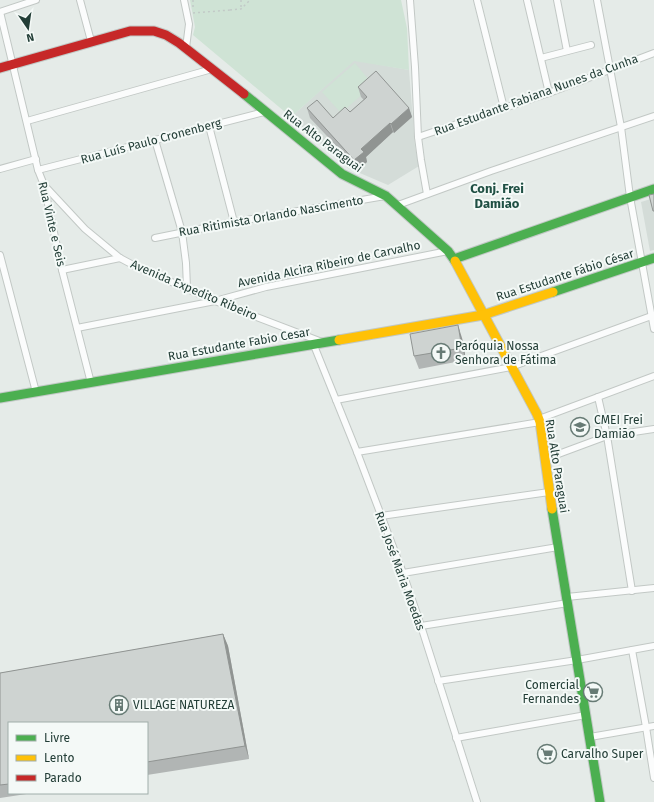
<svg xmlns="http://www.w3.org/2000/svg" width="654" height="802" font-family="'Fira Sans',sans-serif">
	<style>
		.built { fill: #d4dcd8 }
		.green { fill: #cfe3d5 }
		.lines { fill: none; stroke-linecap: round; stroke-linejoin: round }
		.street-casing { stroke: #c2c8c5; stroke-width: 8 }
		.fast-casing { stroke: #c1c8c5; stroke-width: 11 }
		.slow-casing { stroke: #c1c8c5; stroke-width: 11 }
		.jam-casing { stroke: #c1c8c5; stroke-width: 11 }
		.path { stroke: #c2cac7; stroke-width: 1.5; stroke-dasharray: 2 3; stroke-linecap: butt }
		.street { stroke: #fbfcfc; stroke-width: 6 }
		.fast { stroke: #4caf50; stroke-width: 9 }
		.slow { stroke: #ffc107; stroke-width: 9 }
		.jam { stroke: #c62828; stroke-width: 9 }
		.wall { fill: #b1b5b4 }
		.shaded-wall { fill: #909492 }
		.building { fill: #ced3d1; stroke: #909492 }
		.labels { text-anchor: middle; stroke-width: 4; stroke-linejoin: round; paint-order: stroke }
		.street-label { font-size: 12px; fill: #233e37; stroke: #f4f9f7 }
		.poi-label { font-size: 12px; fill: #233e37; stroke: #f4f9f7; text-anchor: start }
		.neighbourhood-label { font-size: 13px; font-weight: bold; fill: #205044; stroke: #f4f9f7 }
	</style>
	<rect width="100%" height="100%" fill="#e5ebe8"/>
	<g class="built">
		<polygon points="354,60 409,70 415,146 419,166 388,185 348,168 291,117"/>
		<polygon points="654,198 654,250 650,251 641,202"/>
	</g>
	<g class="green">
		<polygon points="190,0 401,0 407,28 409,70 354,61 291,117 193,35 195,27"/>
		<polygon points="355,63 373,85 341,113 322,92"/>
	</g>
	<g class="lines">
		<g class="street-casing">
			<g id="street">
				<polyline points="80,0 91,41"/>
				<polyline points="184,0 189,24 186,48"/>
				<polyline points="410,0 415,67 418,137 421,160 427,194"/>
				<polyline points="477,0 504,108"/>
				<polyline points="527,0 549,93"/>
				<polyline points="557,0 567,51"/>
				<polyline points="597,0 621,127 630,197 654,329"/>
				<polyline points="0,12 38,170 44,185 62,270 91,383"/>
				<polyline points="0,12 36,0"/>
				<polyline points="541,58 591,45"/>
				<polyline points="27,121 212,69"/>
				<polyline points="209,126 234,222"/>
				<polyline points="418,137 549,93 654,53"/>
				<polyline points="155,140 182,232 186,263 187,288"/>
				<polyline points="0,169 36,159"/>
				<polyline points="38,170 264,112"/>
				<polyline points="44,185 85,229 120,258 135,266 215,301 322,342"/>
				<polyline points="398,205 491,171 654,116"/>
				<polyline points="155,238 234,222 385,196"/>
				<polyline points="0,255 36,392"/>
				<polyline points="62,270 120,258"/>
				<polyline points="77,328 215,301 266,287 448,251"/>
				<polyline points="313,343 357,452 403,573 421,626 477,802"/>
				<polyline points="598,397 607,436 632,591"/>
				<polyline points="336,400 511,367 654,315"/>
				<polyline points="539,419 654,376"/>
				<polyline points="357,452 540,422"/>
				<polyline points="545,459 607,436 654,429"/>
				<polyline points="381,516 549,492"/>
				<polyline points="403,573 558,547"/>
				<polyline points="567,597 654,588"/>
				<polyline points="421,626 568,603"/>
				<polyline points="632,650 646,727 654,778"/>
				<polyline points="438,681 577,660 654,646"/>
				<polyline points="590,737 654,726"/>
				<polyline points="456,738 586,715"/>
			</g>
		</g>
		<g class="fast-casing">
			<g id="fast">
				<polyline points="244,94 342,174 386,196 448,251 455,261"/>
				<polyline points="454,259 654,189"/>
				<polyline points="553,292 654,258"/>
				<polyline points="0,398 339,340"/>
				<polyline points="552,509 600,802"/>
			</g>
		</g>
		<g class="slow-casing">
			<g id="slow">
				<polyline points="455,261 537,414 540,422 552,509"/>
				<polyline points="339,340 483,315 553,292"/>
			</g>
		</g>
		<g class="jam-casing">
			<polyline id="jam" points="0,68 130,31 154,31 166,35 179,43 244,94"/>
		</g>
		<g class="path">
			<polyline points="193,0 193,8"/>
			<polyline points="241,0 241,9"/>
			<polyline points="230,10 241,9 250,0"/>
			<polyline points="193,13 230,10 230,13"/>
		</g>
		<use href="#street" class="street"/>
		<use href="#fast" class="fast"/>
		<use href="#slow" class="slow"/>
		<use href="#jam" class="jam"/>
	</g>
	<g class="wall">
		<polygon points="358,87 409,108 412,117 394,133 393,132 366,157 367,162 358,169 310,118 307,108 333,118 350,112 364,100 361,97"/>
		<polygon points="462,338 466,360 419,369 414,356"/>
		<polygon points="223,634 228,646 249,759 147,775 147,723 9,723 9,793 33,793 0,798 0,673"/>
	</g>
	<g class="shaded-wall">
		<polygon points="409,108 412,117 394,133 391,124"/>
		<polygon points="390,123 393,132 366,157 367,162 358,169 354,160 361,149"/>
		<polygon points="458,325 462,338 466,360 462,348"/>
		<polygon points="223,634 228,646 249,759 245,746"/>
	</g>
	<g class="building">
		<polygon points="376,71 409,108 391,124 390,123 361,149 364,152 354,160 307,108 317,100 333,118 345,107 350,112 367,97 358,87"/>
		<polygon points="654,194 654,211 653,211 649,195"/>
		<polygon points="458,325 462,348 414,356 410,334"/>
		<polygon points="223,634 245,746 147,762 147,723 9,723 9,784 0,785 0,673"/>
	</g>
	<defs>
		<g id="church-ring" transform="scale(1)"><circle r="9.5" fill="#f4f9f7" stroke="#677b75" stroke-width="1.5"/><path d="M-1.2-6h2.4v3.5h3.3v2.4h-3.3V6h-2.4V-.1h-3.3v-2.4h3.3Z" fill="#677b75"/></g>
		<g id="school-ring" transform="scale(1)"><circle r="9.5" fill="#f4f9f7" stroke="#677b75" stroke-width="1.5"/><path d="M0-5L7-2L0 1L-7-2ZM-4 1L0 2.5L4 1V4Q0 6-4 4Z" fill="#677b75"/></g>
		<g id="supermarket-ring" transform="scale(1)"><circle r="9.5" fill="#f4f9f7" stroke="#677b75" stroke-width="1.5"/><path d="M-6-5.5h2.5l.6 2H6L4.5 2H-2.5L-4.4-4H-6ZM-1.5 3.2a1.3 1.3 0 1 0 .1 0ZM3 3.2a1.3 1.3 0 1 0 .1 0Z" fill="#677b75"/></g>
		<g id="building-ring" transform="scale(1)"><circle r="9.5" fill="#f4f9f7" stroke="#677b75" stroke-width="1.5"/><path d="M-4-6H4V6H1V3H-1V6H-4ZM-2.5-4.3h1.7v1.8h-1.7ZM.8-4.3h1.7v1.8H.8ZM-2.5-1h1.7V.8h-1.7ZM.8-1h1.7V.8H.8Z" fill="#677b75"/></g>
	</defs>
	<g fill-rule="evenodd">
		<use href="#church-ring" x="441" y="353"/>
		<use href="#school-ring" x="580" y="427"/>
		<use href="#supermarket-ring" x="593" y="692"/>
		<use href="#building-ring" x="119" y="705"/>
		<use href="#supermarket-ring" x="547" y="754"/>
	</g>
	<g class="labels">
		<g class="street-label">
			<text transform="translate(536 95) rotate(-20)" y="4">Rua Estudante Fabiana Nunes da Cunha</text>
			<text transform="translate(151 141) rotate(-15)" y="4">Rua Luís Paulo Cronenberg</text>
			<text transform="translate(323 141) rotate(37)" y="4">Rua Alto Paraguai</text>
			<text transform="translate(271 216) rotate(-10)" y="4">Rua Ritimista Orlando Nascimento</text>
			<text transform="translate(52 224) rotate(77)" y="4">Rua Vinte e Seis</text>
			<text transform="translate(329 264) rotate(-12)" y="4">Avenida Alcira Ribeiro de Carvalho</text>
			<text transform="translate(565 275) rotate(-18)" y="4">Rua Estudante Fábio César</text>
			<text transform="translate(194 290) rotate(23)" y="4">Avenida Expedito Ribeiro</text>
			<text transform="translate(239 344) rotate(-10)" y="4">Rua Estudante Fabio Cesar</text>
			<text transform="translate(557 466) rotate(81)" y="4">Rua Alto Paraguai</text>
			<text transform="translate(400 571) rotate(70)" y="4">Rua José Maria Moedas</text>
		</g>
		<g class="poi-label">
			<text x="455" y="350">Paróquia Nossa<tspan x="455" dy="14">Senhora de Fátima</tspan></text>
			<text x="594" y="424">CMEI Frei<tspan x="594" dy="14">Damião</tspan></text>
			<text x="579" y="689" text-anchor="end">Comercial<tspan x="579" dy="14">Fernandes</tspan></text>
			<text x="133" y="709">VILLAGE NATUREZA</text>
			<text x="561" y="758">Carvalho Super</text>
		</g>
		<g class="neighbourhood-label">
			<text x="497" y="193">Conj. Frei<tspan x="497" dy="15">Damião</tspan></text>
		</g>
	</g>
	<rect x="8" y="722" width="140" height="72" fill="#f4f9f7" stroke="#a0aeaa"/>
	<rect x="16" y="735" width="20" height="6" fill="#4caf50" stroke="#a0aeaa"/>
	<text x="44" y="742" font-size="12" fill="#233e37">Livre</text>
	<rect x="16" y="755" width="20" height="6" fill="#ffc107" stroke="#a0aeaa"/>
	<text x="44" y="762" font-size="12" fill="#233e37">Lento</text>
	<rect x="16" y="775" width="20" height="6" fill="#c62828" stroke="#a0aeaa"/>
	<text x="44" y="782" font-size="12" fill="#233e37">Parado</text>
	<g transform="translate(28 28) rotate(167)" stroke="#f4f9f7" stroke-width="3" paint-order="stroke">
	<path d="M0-3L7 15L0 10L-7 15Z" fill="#233e37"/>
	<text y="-6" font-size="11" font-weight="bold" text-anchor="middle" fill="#233e37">N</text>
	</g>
</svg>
